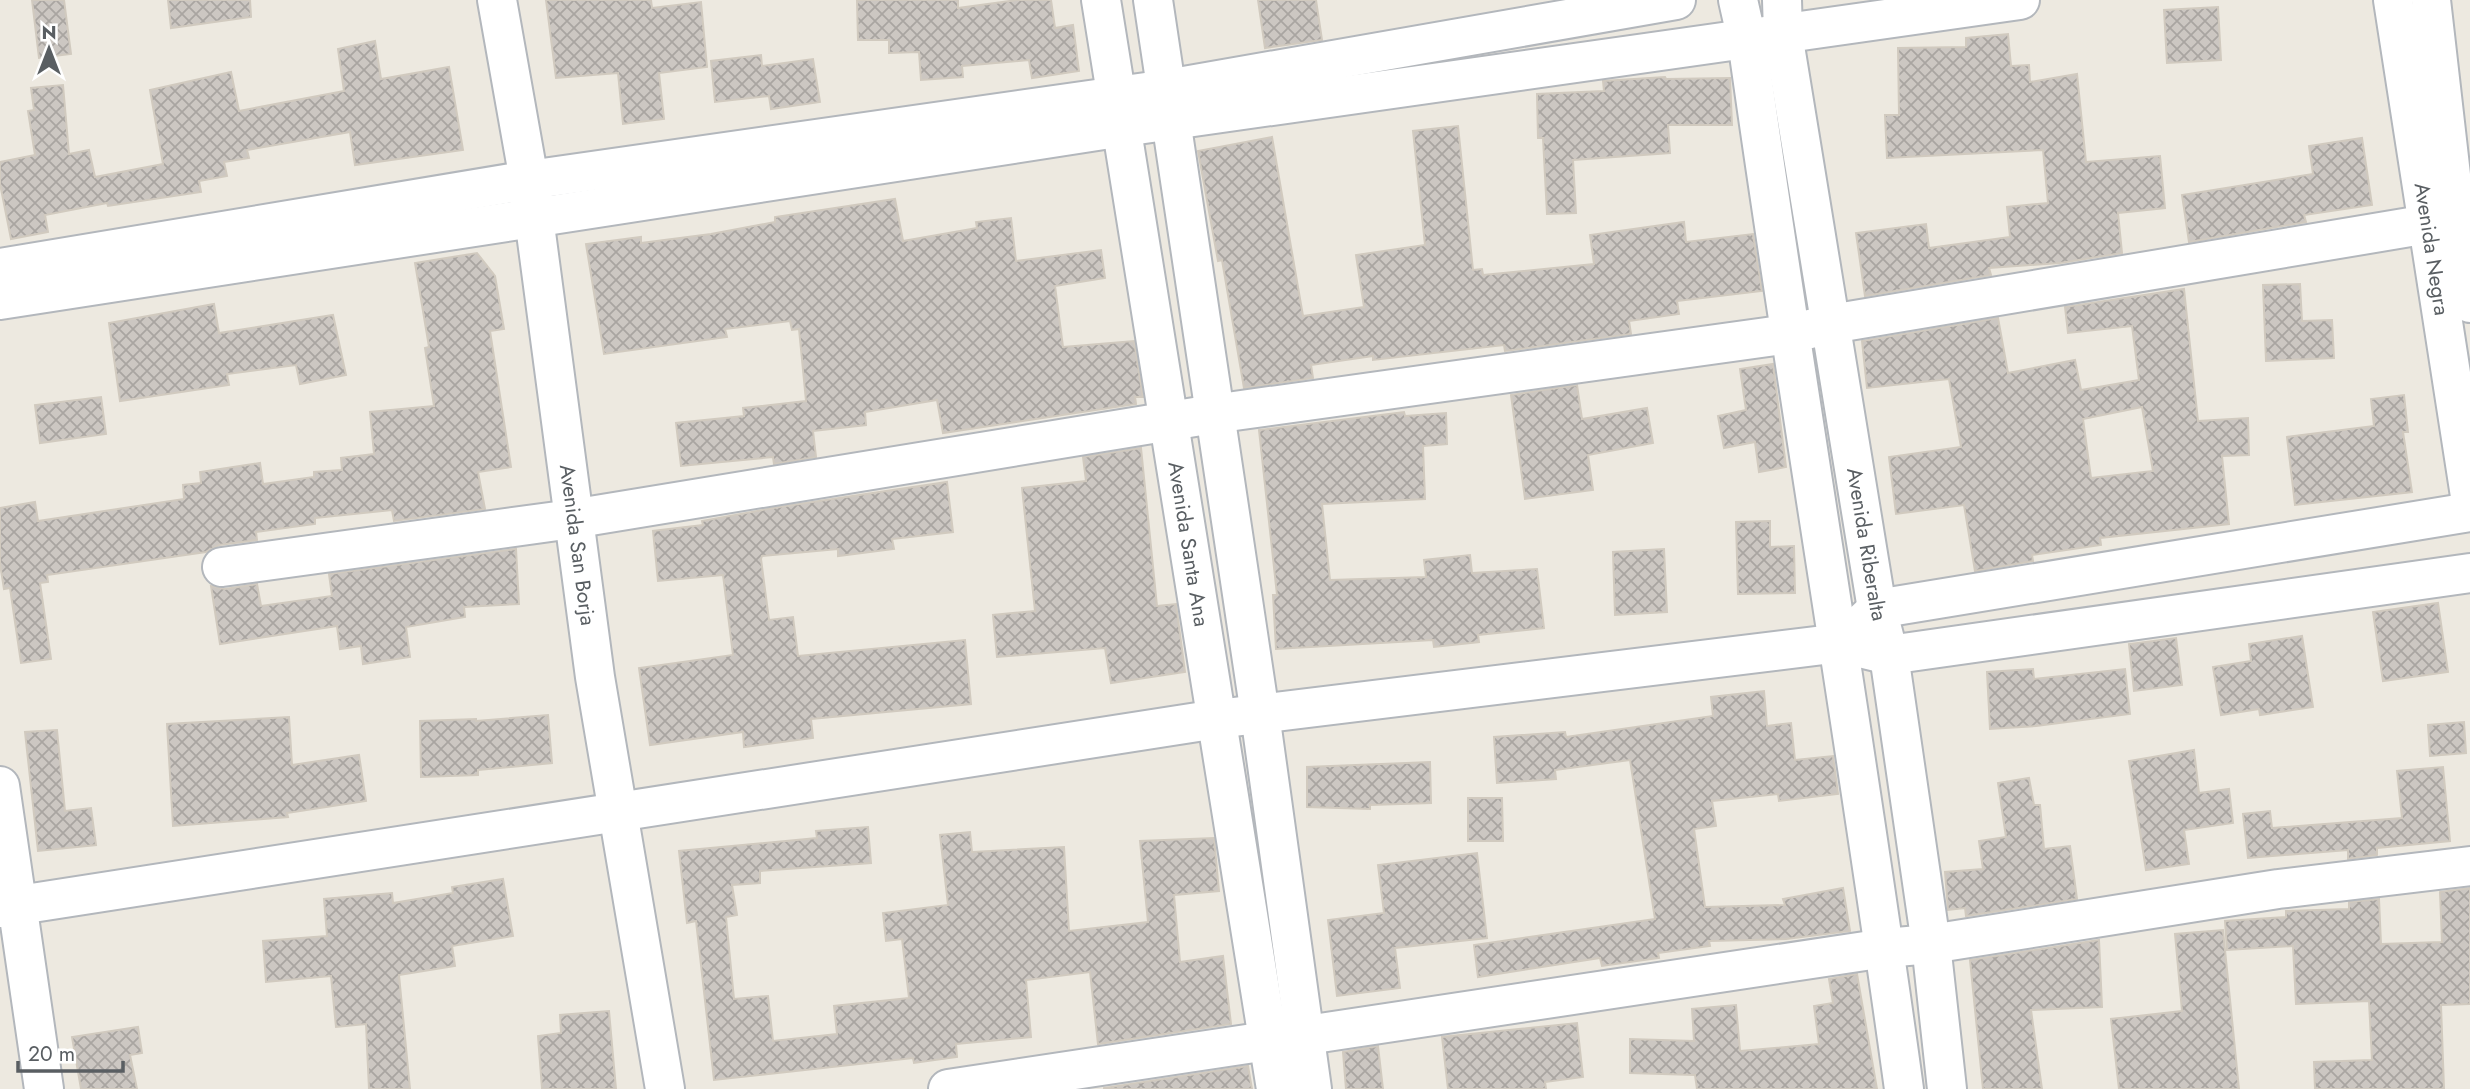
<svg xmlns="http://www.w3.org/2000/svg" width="2470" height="1089" font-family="Jost,sans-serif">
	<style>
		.building { fill: url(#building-cross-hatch); stroke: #d1cabf; stroke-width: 2; fill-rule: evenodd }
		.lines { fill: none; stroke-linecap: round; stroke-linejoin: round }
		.minor-casing { stroke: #b3b7bc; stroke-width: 42 }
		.minor { stroke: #fff; stroke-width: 38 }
		.labels { text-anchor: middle; stroke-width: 6; stroke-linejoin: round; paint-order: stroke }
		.street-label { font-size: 21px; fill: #595e62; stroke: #fff }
	</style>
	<defs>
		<pattern id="building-cross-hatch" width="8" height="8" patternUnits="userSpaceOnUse" patternTransform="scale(1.75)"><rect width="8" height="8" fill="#ccc7c2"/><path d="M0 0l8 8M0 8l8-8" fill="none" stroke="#a9a5a1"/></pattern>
	</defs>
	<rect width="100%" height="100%" fill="#ede9e0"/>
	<g class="building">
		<polygon points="32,0 64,0 71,54 39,58"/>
		<polygon points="168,0 250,0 251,17 171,28"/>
		<polygon points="546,0 651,0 652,8 701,2 707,67 659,73 664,119 623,124 618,73 556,78"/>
		<polygon points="857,0 958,0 958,8 1017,0 1051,0 1055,28 1073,25 1079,71 1032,78 1029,60 962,66 963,77 921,80 919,52 889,53 889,40 858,40"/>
		<polygon points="1258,0 1316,0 1322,40 1265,48"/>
		<polygon points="2218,7 2221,60 2167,63 2164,10"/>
		<polygon points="2008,34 2011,66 2029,65 2030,82 2077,74 2086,162 2160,156 2165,208 2118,213 2122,253 2060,263 1989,268 1991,275 1865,296 1856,233 1926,224 1929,248 2010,237 2007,207 2048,203 2043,150 1887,158 1885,115 1899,115 1898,48 1966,47 1966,38"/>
		<polygon points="375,41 381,79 449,67 463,150 355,165 350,132 247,150 249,158 224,162 227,176 199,181 201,192 108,206 107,203 45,215 48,232 11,239 0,184 0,162 35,155 28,111 34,110 31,88 63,85 69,154 89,150 95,177 163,164 150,90 231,72 239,111 344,91 338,49"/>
		<polygon points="761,55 762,66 813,59 820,102 771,109 769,96 715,102 711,61"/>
		<polygon points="1665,77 1666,79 1730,78 1732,125 1668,125 1670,153 1573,160 1576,213 1547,214 1543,138 1538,138 1537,94 1604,91 1603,81"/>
		<polygon points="1458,126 1473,270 1482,269 1483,275 1594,264 1590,235 1684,222 1686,242 1753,234 1762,291 1677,301 1679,314 1629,321 1631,334 1505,351 1504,345 1373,360 1373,356 1311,365 1313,378 1244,388 1222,260 1218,261 1198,151 1272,137 1303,316 1364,307 1356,255 1425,245 1413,131"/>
		<polygon points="2362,138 2372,205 2304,215 2306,222 2189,242 2182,195 2313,174 2309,146"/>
		<polygon points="895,199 903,241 977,228 976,222 1011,218 1016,261 1101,250 1105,278 1055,286 1063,347 1134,341 1143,397 1135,397 1136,404 943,433 937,400 865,412 866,425 813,431 816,457 774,464 773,457 681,466 676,423 744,416 743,408 806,401 799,329 792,330 790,321 725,329 727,337 604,354 586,244 641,237 641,243 711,234 775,222 775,217"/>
		<polygon points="477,253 495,276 504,329 490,331 511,467 478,472 485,509 394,521 392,510 315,518 315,524 256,532 257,540 219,545 206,552 47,575 48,582 40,583 51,659 21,663 10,588 4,589 0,564 0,508 35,502 38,521 184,499 183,485 201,483 200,472 260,463 263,484 314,477 314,472 342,470 341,458 374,454 370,412 434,406 425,348 429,347 415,263"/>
		<polygon points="2300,284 2302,321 2332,320 2334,358 2266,361 2263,285"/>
		<path d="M2184,289L2198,421L2248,418L2249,455L2222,456L2229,524L2100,538L2101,545L2032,555L2033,561L1975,571L1964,505L1896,514L1889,457L1961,447L1949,379L1867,388L1862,341L1998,318L2008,373L2075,360L2081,390L2139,380L2132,326L2068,333L2065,307ZM2142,407L2153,471L2091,478L2083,419Z"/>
		<polygon points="214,304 219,333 333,315 346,375 300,384 296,365 227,374 229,385 120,401 109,323"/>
		<polygon points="1773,364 1786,467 1759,472 1755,442 1724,448 1718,416 1746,410 1740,369"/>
		<polygon points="1577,385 1582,419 1647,408 1653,443 1588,455 1593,490 1525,499 1511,395"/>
		<polygon points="2404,395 2408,432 2403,432 2412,492 2295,505 2287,437 2374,426 2371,399"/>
		<polygon points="101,397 106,434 40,443 35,405"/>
		<polygon points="1404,412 1405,416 1446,413 1447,444 1423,446 1425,499 1322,504 1330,580 1426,577 1424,560 1470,555 1472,573 1537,569 1544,628 1478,635 1479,642 1434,647 1433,640 1276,649 1273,595 1277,595 1259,430"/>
		<polygon points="1141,448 1157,606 1176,604 1185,672 1111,683 1105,648 997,657 993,615 1035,611 1022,488 1086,481 1083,457"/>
		<polygon points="947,482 953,532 892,539 894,549 838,556 838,549 762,556 761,559 769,620 793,617 798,656 965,640 971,704 811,719 813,738 744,747 743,732 650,745 639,668 733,655 723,575 658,581 653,531 703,525 702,521 779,507"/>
		<polygon points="1770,521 1770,547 1794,546 1795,593 1738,594 1736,522"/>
		<polygon points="516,549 519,604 464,607 465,617 406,627 410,657 363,664 361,646 340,649 337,626 220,644 211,586 225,589 257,584 261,606 332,596 329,574"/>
		<polygon points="1664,549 1667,612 1615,615 1613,552"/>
		<polygon points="2438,603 2448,672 2383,681 2373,612"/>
		<polygon points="2302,636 2313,707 2260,715 2259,709 2221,715 2213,667 2251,661 2249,644"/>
		<polygon points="2176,638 2182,685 2134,691 2129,644"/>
		<polygon points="2033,669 2034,679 2125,669 2130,714 2036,726 1990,729 1987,672"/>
		<polygon points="1764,691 1767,726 1791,723 1795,760 1833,756 1838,794 1779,801 1778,794 1712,801 1716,826 1694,829 1705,907 1785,905 1783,899 1843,888 1850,931 1786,939 1709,941 1710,946 1658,953 1659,958 1602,966 1600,958 1478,977 1474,945 1655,919 1630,760 1555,770 1556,779 1497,783 1494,737 1565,732 1566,737 1713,716 1711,697"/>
		<polygon points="548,715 552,763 478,770 478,775 421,777 420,721 476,719 476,721"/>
		<polygon points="289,717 292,765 359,755 366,801 287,813 288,817 173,826 167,724"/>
		<polygon points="2464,722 2466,753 2430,756 2428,725"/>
		<polygon points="57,730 65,811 91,808 96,845 38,851 25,732"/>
		<polygon points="2194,750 2199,793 2229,789 2233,823 2184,830 2189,864 2146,870 2129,761"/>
		<polygon points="1430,762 1431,803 1370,805 1370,809 1307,807 1307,767"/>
		<polygon points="2443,767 2450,841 2377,848 2377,855 2348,859 2348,850 2248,858 2243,814 2270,811 2272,828 2402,818 2397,771"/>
		<polygon points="2029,778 2034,805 2040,805 2044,849 2070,846 2077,899 1966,916 1965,908 1948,910 1945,872 1983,869 1979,841 2006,837 1998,783"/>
		<polygon points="1468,798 1502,798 1503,841 1468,841"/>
		<polygon points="868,827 871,863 760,871 760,883 732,885 737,915 726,917 734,999 768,996 773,1041 837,1034 834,1006 909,998 902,939 886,941 883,913 948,905 940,835 970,832 972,852 1064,847 1069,931 1148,922 1140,841 1214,838 1219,891 1174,895 1180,962 1223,956 1231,1024 1098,1044 1090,972 1026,980 1031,1037 956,1044 957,1057 914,1063 913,1058 714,1080 696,921 687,923 679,851 817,838 816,831"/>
		<polygon points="1477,853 1487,938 1395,948 1400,988 1337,996 1328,920 1384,913 1378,865"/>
		<polygon points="503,879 513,936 452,946 455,966 399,975 410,1089 369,1089 366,1024 336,1027 331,976 266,982 263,941 327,936 324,899 392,893 393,903 453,893 452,887"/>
		<polygon points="2470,888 2470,1004 2441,1005 2444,1089 2315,1089 2314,1062 2372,1060 2369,1001 2296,1004 2293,946 2227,950 2225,921 2286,917 2286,911 2349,909 2349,902 2379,899 2381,944 2442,942 2440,892"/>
		<polygon points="2223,930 2239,1089 2119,1089 2111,1019 2182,1011 2175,934"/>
		<polygon points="2099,940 2102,1007 2031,1010 2042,1089 1983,1089 1970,960"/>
		<polygon points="1857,974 1877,1089 1697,1089 1695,1075 1630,1073 1630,1039 1694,1041 1692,1009 1736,1005 1740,1051 1819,1044 1814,1006 1833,1003 1829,979"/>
		<polygon points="609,1011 616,1089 542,1089 538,1036 561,1033 560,1015"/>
		<polygon points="1577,1023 1583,1077 1545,1082 1546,1089 1448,1089 1442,1037"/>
		<polygon points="138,1027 142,1053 130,1055 137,1089 81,1089 72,1037"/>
		<polygon points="1378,1046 1383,1089 1346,1089 1343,1052"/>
		<polygon points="1248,1066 1252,1089 1104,1089 1104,1088"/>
	</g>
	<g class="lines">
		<g class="minor-casing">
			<g id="minor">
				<path id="s1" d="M497,0L529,180L595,677L665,1089"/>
				<path id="s2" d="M1101,0L1276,1089"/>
				<polyline points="1153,0 1260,714 1312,1089"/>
				<path d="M1738,0L1747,40C1796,390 1856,739 1904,1089"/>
				<path id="s3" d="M1782,0L1783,34L1877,609L1889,655L1931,944L1947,1089"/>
				<path id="s4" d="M2393,0L2470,496"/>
				<polyline points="2431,0 2456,219 2470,303"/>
				<polyline points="0,268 529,180 1167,89 1676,0"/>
				<polyline points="0,300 1123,127 2020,0"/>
				<polyline points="222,567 572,519 1213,414 1789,334 1831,324 2470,217"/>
				<polyline points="1860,625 1877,609 2470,512"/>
				<polyline points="0,786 44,1089"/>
				<polyline points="0,908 1217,719 1840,643 1889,655 2470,573"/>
				<polyline points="948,1089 1885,948 1931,944 2278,889 2470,866"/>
			</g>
		</g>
		<use href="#minor" class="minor"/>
	</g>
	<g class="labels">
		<g class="street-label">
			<text dy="7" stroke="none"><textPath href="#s4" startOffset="252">Avenida Negra</textPath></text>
			<text dy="7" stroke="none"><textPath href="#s3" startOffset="551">Avenida Riberalta</textPath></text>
			<text dy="7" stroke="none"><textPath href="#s1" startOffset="551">Avenida San Borja</textPath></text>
			<text dy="7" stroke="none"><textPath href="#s2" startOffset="551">Avenida Santa Ana</textPath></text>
		</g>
	</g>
	<g transform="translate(49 49)" stroke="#ffffff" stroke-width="5" paint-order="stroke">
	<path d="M0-5L12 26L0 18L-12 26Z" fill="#595e62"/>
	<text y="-10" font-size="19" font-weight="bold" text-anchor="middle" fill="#595e62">N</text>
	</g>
	<path d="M18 1061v10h105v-10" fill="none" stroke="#595e62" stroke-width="3.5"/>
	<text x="28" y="1061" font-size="21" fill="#595e62" stroke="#ffffff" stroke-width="5" paint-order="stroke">20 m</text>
</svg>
